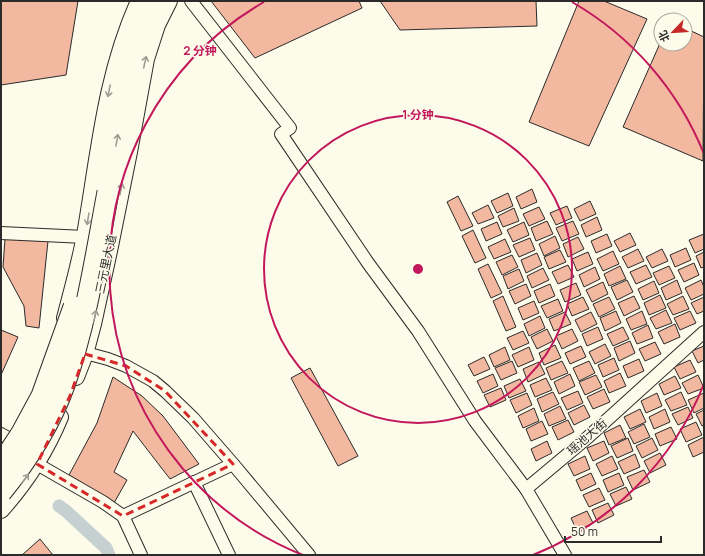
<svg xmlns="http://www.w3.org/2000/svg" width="705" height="556" font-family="Manrope,'Noto Sans SC',sans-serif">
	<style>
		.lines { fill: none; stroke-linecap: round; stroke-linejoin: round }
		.canal { stroke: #c7d0d0; stroke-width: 13 }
		.building { fill: #f2b8a0; stroke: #2b2b2b }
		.street-casing { stroke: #2b2b2b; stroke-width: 14 }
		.secondary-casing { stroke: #2b2b2b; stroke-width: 18 }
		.highway-casing { stroke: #2b2b2b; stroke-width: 23 }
		.street { stroke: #fdfbea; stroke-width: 12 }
		.secondary { stroke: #fdfbea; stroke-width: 16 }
		.highway { stroke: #fdfbea; stroke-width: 21 }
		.highway-bridge-casing { stroke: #2b2b2b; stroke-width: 23; stroke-linecap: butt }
		.highway-bridge { stroke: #fdfbea; stroke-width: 21 }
		.oneway { stroke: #9e9d94 }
		.marked { fill: none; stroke: #d62828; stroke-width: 3; stroke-dasharray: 8 5; stroke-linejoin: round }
		.ring { fill: none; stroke: #c2185b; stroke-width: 2 }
		.labels { text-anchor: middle; stroke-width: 3; stroke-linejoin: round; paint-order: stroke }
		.street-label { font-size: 12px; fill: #2b2b2b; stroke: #fdfbea }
		.centre { fill: #c2185b; stroke: #fdfbea; stroke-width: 2 }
		.ring-label { font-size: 12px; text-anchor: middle; font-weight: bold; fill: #c2185b; stroke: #fdfbea; stroke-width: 3; stroke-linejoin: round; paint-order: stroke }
	</style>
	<rect width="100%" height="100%" fill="#fdfbea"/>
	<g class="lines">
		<polyline class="canal" points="59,506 66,511 106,548 109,555"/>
	</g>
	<g class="building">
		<polygon points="1,1 78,1 66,75 1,85"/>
		<polygon points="211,1 359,1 362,8 255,58"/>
		<polygon points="380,1 536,1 537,26 400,30"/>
		<polygon points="579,1 604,1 647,19 589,146 529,122"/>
		<polygon points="685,28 704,37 703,161 623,127 661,41 661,44 685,44"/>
		<polygon points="532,189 537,202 521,209 516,197"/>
		<polygon points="508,193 513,206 497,213 491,201"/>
		<polygon points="458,196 473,226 461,231 447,202"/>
		<polygon points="590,201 596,214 580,221 574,209"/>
		<polygon points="488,205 494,218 478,224 472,213"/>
		<polygon points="567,206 572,218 556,225 550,213"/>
		<polygon points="539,207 545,219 529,226 523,214"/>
		<polygon points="514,208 519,221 503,227 498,216"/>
		<polygon points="597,217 602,230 586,237 581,225"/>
		<polygon points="547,221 553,234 536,241 531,228"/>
		<polygon points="573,221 579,234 562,241 556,228"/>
		<polygon points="497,222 502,234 486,241 481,229"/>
		<polygon points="524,222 529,235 513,242 507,230"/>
		<polygon points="473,230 486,258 475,263 462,236"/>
		<polygon points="630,233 636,245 620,252 614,241"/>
		<polygon points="607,234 612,246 596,253 591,241"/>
		<polygon points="704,234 704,249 695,253 689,240"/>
		<polygon points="555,236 560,248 544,256 539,244"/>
		<polygon points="578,237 584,249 568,257 563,244"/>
		<polygon points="530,238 535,250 519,257 513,245"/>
		<polygon points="5,239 48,241 39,328 26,326 24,306 3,267"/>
		<polygon points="505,239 511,252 494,259 488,247"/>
		<polygon points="686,248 691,260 675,267 670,255"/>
		<polygon points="638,249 644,261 628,268 622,257"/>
		<polygon points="662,249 668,261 652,268 646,257"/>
		<polygon points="560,250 566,262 549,269 544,257"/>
		<polygon points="613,251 619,264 603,271 597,259"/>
		<polygon points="588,252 593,264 577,271 572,259"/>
		<polygon points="704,252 704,267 701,268 696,256"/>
		<polygon points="537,253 542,265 526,273 521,260"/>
		<polygon points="512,255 518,267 502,275 496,262"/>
		<polygon points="694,263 699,275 684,282 678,270"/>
		<polygon points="488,264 502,293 491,298 478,269"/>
		<polygon points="568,265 574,277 558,284 552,272"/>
		<polygon points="646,265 652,277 636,284 630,272"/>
		<polygon points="620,266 626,279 609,286 604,274"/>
		<polygon points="669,266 675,278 659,285 653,273"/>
		<polygon points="595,267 600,279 584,287 579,275"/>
		<polygon points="543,268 549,280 532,288 527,276"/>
		<polygon points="519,269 524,281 508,289 503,276"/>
		<polygon points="627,280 633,292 617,300 611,287"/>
		<polygon points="677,280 682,293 666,300 661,288"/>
		<polygon points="701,280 704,287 704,294 691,300 685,288"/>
		<polygon points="654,281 659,293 643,300 638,289"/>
		<polygon points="603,282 608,294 592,302 586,290"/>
		<polygon points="576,283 581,295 565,302 560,290"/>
		<polygon points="526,284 531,296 515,304 509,291"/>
		<polygon points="550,284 555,296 539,303 534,291"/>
		<polygon points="660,295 666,308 649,315 644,303"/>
		<polygon points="503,296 516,327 506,331 493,301"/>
		<polygon points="634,296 640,308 624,316 618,303"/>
		<polygon points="683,296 689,309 673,315 667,304"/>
		<polygon points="583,297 589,309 572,316 567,304"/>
		<polygon points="609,297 615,309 599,317 593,304"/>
		<polygon points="704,297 704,311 697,314 691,303"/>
		<polygon points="558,299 563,311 547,318 541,306"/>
		<polygon points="534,301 539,313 523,320 518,308"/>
		<polygon points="666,310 672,323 656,329 650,318"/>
		<polygon points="616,311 621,323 605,331 600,318"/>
		<polygon points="642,311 647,324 631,330 626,319"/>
		<polygon points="690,311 696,323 680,330 674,318"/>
		<polygon points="565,312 571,324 554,331 549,319"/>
		<polygon points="591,312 597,324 581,332 575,320"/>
		<polygon points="540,316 545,328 529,336 524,324"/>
		<polygon points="675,324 680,337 664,344 658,332"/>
		<polygon points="648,325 653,338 637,344 632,333"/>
		<polygon points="598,327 603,339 587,346 582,334"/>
		<polygon points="623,327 629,339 613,346 607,334"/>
		<polygon points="547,329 553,341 537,349 531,337"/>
		<polygon points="572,329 578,341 562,349 556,336"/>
		<polygon points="1,330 18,337 1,375"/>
		<polygon points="523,331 529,343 513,350 507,338"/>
		<polygon points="630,341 635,353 619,361 614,348"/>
		<polygon points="655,342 661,354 645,361 639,349"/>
		<polygon points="605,344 611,356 595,364 589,352"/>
		<polygon points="555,345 561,358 544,365 539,353"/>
		<polygon points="581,346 586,357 570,364 565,353"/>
		<polygon points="704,346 704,360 698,363 692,351"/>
		<polygon points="505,347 510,360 494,367 489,355"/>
		<polygon points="529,347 534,360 518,367 512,355"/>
		<polygon points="484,357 490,369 474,376 468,365"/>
		<polygon points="614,358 619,370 603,377 598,365"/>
		<polygon points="639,359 644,371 628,378 623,366"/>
		<polygon points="690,360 696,372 680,379 674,367"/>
		<polygon points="512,361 517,373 501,380 495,368"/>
		<polygon points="562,361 568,373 551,380 546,368"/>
		<polygon points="589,361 595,373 579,381 573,368"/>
		<polygon points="539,362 545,374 528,382 523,369"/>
		<polygon points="310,368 358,456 338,466 291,378"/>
		<polygon points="620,373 626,386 609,393 604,381"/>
		<polygon points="493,374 498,386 483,393 477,381"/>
		<polygon points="570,374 575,386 559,394 554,382"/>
		<polygon points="596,375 602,387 585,395 579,382"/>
		<polygon points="698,375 704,388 688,394 682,383"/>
		<polygon points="675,376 681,388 664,395 659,384"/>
		<polygon points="113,377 142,396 163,416 199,464 170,479 133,431 114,472 127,480 114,503 69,475 97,423"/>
		<polygon points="546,378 552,390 535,397 530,385"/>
		<polygon points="520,379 526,391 509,398 504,386"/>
		<polygon points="501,388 506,400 490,407 484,395"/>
		<polygon points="604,389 610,402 593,409 587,397"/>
		<polygon points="578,391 583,403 567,410 561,398"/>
		<polygon points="553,392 559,404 542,412 537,399"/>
		<polygon points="681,392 687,405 671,411 665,400"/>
		<polygon points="527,393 532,405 516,413 510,400"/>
		<polygon points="657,393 662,406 646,413 641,401"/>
		<polygon points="704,393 704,408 694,413 688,400"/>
		<polygon points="584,405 590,417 574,425 568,413"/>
		<polygon points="560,406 566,419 549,426 544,414"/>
		<polygon points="688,407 693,418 678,425 672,414"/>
		<polygon points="534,408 539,421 523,428 518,416"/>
		<polygon points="640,409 646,422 630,429 624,417"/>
		<polygon points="665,409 670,422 654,429 649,417"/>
		<polygon points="704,410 704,425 702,426 696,414"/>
		<polygon points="568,420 574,432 558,440 552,427"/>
		<polygon points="542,421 548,434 531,441 526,429"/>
		<polygon points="696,422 702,435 686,442 680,429"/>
		<polygon points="644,424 650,437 634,444 628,432"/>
		<polygon points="620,425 626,438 609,445 604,433"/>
		<polygon points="671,427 677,439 660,446 655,434"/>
		<polygon points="704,437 704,452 693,457 688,445"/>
		<polygon points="628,438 633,451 617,458 611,446"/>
		<polygon points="652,438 658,450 642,458 636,446"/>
		<polygon points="547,441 552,453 536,461 531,449"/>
		<polygon points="604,441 609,453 593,461 587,448"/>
		<polygon points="660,453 666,465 650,473 644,461"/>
		<polygon points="635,454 640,467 624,474 618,462"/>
		<polygon points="585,456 590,469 574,476 568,464"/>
		<polygon points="612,456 618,469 602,476 596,464"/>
		<polygon points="644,470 650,482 633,490 627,477"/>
		<polygon points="591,473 596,484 581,491 576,480"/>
		<polygon points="619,473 624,485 608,492 603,480"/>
		<polygon points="626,487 632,499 616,506 610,494"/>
		<polygon points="599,488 605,500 589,507 583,495"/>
		<polygon points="608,503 614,515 598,523 592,510"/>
		<polygon points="587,511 593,523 577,531 571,518"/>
		<polygon points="40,539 53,555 22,555"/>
	</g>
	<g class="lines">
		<g class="street-casing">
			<g id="street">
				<polyline points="191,1 290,128 281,134 368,263 418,331 475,421 526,489"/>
				<polyline points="1,233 85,237"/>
				<polyline points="78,351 108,359 126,366 153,381 165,391 193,418 233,464 309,555"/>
				<polyline points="1,434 17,443"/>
				<polyline points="37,464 103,502 123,516 141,555"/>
				<polyline points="194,482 229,555"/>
				<polyline points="123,516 233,464"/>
				<polyline points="565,555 526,489 587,438 704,332"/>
			</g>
		</g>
		<g class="secondary-casing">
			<g id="secondary">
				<path d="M65,318C72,291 80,263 85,235C99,155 105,76 139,1"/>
				<polyline points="76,377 85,354 93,324 109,251 129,152 146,59 157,25 169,1"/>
				<path d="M1,510C26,482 46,451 60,417"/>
			</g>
		</g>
		<g class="highway-casing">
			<polyline id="highway" points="108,192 130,64 142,26 152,1"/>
		</g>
		<use href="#street" class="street"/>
		<use href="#secondary" class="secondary"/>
		<use href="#highway" class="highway"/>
		<g class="highway-bridge-casing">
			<g id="highway-bridge">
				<polyline points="1,465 22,433 42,396 74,307"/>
				<path d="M1,492C27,460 50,424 64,385C86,323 96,256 108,192"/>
			</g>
		</g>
		<use href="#highway-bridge" class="highway-bridge"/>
	</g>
	<defs><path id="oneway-shaft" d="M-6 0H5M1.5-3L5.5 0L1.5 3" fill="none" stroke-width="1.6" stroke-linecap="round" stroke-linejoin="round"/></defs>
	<g class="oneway">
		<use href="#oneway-shaft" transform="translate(145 62) rotate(-77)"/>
		<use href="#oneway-shaft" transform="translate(109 91) rotate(101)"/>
		<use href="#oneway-shaft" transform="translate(117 140) rotate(-80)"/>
		<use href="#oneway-shaft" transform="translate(121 189) rotate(-79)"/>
		<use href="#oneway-shaft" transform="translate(88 219) rotate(99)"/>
		<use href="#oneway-shaft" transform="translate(95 316) rotate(-78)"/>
		<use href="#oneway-shaft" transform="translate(25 479) rotate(-53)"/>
	</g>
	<path class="marked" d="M85,354L126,366L165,391L233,464L123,516L37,464L70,396Z"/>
	<g class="ring">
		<circle cx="418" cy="269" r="154"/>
		<path d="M704 384A308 308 0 0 1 533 555M303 555A308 308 0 0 1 264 2M572 2A308 308 0 0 1 704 154"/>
	</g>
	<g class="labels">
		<g class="street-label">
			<text transform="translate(106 264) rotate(-78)" y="4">三元里大道</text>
			<text transform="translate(587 437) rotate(-41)" y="4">瑶池大街</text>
		</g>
	</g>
	<circle cx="418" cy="269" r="6" class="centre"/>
	<g class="ring-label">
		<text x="200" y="55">2 分钟</text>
		<text x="418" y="119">1 分钟</text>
	</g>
	<rect width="705" height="556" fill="none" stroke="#2b2b2b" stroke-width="4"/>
	<g transform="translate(673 32) rotate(245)"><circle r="19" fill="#fdfbea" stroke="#a9a89e"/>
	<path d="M0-3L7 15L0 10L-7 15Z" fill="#c62828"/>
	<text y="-6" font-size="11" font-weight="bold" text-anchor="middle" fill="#2b2b2b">北</text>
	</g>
	<path d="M565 536v6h96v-6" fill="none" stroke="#2b2b2b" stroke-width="2"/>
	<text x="571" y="536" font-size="12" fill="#2b2b2b" stroke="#fdfbea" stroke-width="3" paint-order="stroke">50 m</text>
</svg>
